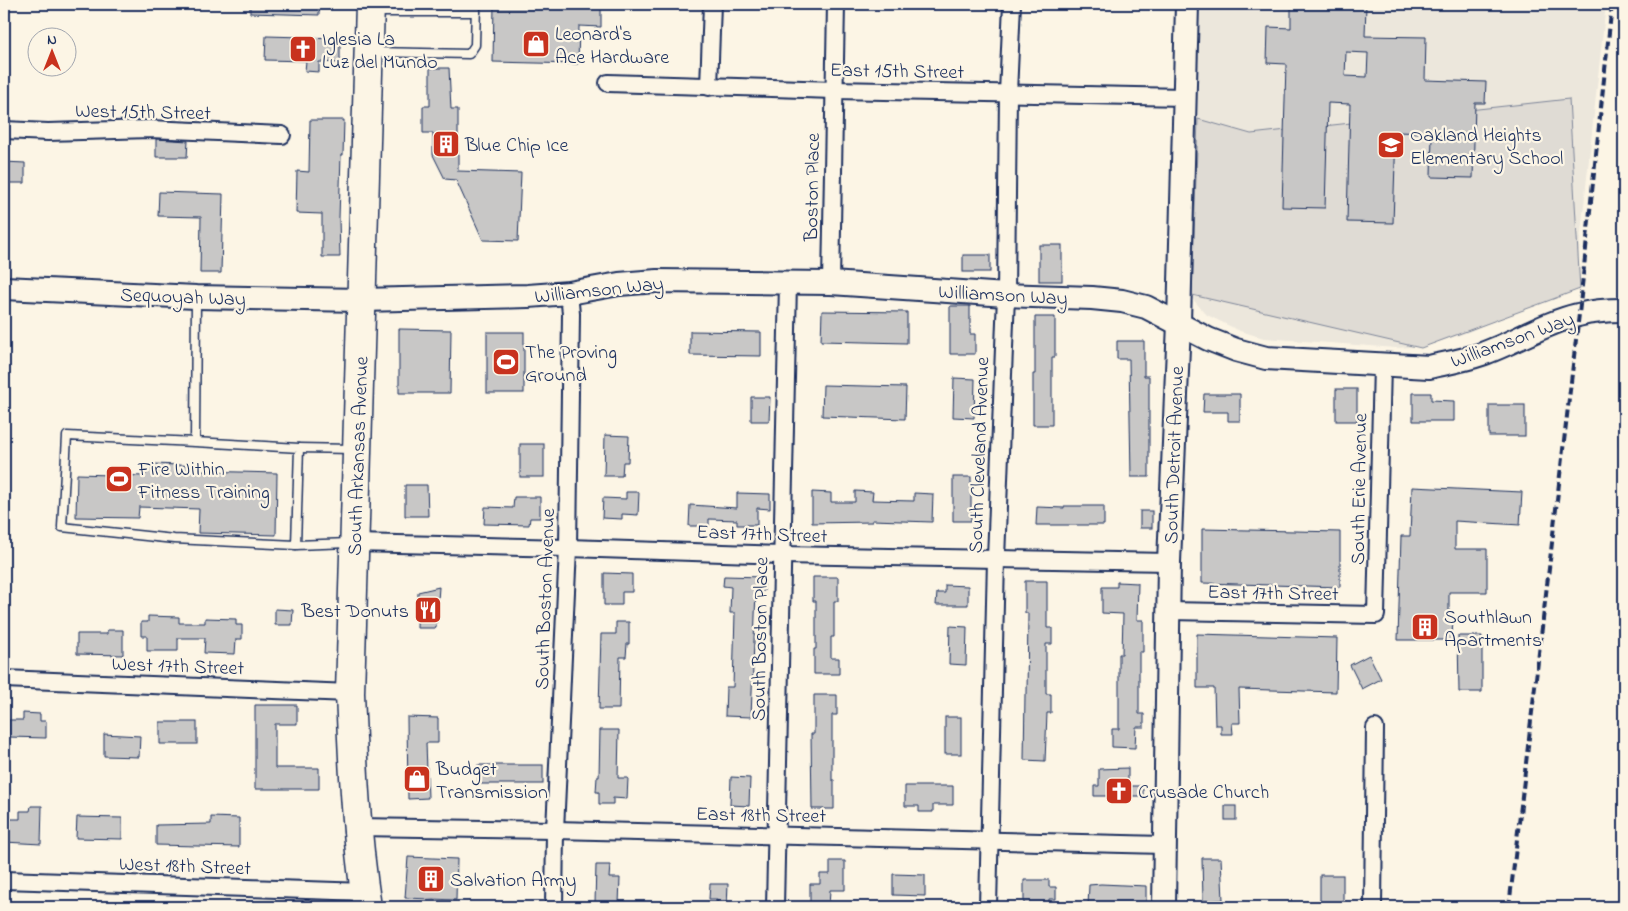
<svg xmlns="http://www.w3.org/2000/svg" width="1628" height="911" font-family="'Indie Flower',sans-serif">
	<style>
		.built { fill: #ece7dc }
		.green { fill: #dfdbd4; stroke: #7d8599 }
		.building { fill: #c8c7c6; stroke: #1b2f5e; fill-rule: evenodd }
		.lines { fill: none; stroke-linecap: round; stroke-linejoin: round }
		.lane-casing { stroke: #1b2f5e; stroke-width: 11 }
		.street-casing { stroke: #1b2f5e; stroke-width: 20 }
		.secondary-casing { stroke: #1b2f5e; stroke-width: 26 }
		.highway-casing { stroke: #1b2f5e; stroke-width: 31 }
		.lane { stroke: #fcf5e5; stroke-width: 8 }
		.street { stroke: #fcf5e5; stroke-width: 16 }
		.secondary { stroke: #fcf5e5; stroke-width: 22 }
		.highway { stroke: #fcf5e5; stroke-width: 28 }
		.rail { stroke: #1b2f5e; stroke-width: 4; stroke-dasharray: 8 4; stroke-linecap: butt }
		.labels { text-anchor: middle; stroke-width: 4.5; stroke-linejoin: round; paint-order: stroke }
		.poi-label { font-size: 20px; fill: #1b2f5e; stroke: #fcf5e5; text-anchor: start }
		.street-label { font-size: 20px; fill: #1b2f5e; stroke: #fcf5e5 }
	</style>
	<rect width="100%" height="100%" fill="#fcf5e5"/>
	<filter id="ink" filterUnits="userSpaceOnUse"><feTurbulence type="fractalNoise" baseFrequency=".02" numOctaves="2"/><feDisplacementMap in="SourceGraphic" scale="10" xChannelSelector="R" yChannelSelector="G"/><feConvolveMatrix kernelMatrix="1 2 1 2 8 2 1 2 1" color-interpolation-filters="sRGB"/></filter>
	<g filter="url(#ink)">
		<polygon class="built" points="1197,4 1606,4 1575,287 1533,302 1471,331 1427,346 1396,348 1264,338 1240,331 1207,315 1188,294"/>
		<polygon class="green" points="1569,99 1580,289 1421,348 1192,295 1198,119 1251,134"/>
		<g class="building">
			<polygon points="250,4 319,4 319,15 250,13"/>
			<polygon points="494,4 601,4 601,27 579,26 578,64 493,62"/>
			<path d="M1291,4H1366L1365,36L1426,37L1425,80L1486,82L1485,103H1475L1473,178L1431,177L1432,133L1396,132L1393,223L1347,222L1350,104L1328,103L1325,208L1282,207L1286,64L1267,63L1268,27L1291,28ZM1346,52L1368,53L1367,77L1345,76Z"/>
			<polygon points="266,36 340,38 340,63 319,62 319,72 305,71 306,61 265,60"/>
			<polygon points="430,68 449,68 451,109 458,109 458,171 521,173 518,241 483,240 456,180 445,179 433,155 433,133 423,133 423,106 430,106"/>
			<polygon points="310,120 344,120 343,155 341,155 339,218 340,257 322,257 322,214 296,213 297,171 309,172"/>
			<polygon points="156,139 188,141 187,157 156,157"/>
			<polygon points="4,162 25,163 25,183 4,183"/>
			<polygon points="159,192 223,194 221,273 200,273 201,217 158,216"/>
			<rect x="1039" y="245" width="23" height="36"/>
			<rect x="963" y="255" width="27" height="17"/>
			<polygon points="950,306 970,306 970,334 975,334 975,354 950,354"/>
			<polygon points="822,311 907,312 907,343 821,341"/>
			<polygon points="1035,317 1055,317 1055,357 1052,357 1052,425 1033,425 1033,374 1035,374"/>
			<polygon points="399,329 451,330 450,393 399,393"/>
			<polygon points="690,331 761,332 761,356 690,355"/>
			<rect x="487" y="332" width="37" height="61"/>
			<polygon points="1117,341 1144,341 1144,376 1149,376 1149,477 1131,477 1129,359 1117,359"/>
			<polygon points="954,378 975,379 974,418 953,417"/>
			<polygon points="823,385 906,387 905,419 822,416"/>
			<rect x="1336" y="389" width="21" height="32"/>
			<polygon points="1413,393 1431,393 1431,400 1454,401 1454,421 1413,421"/>
			<polygon points="1204,394 1240,394 1240,421 1228,421 1228,412 1203,412"/>
			<polygon points="751,397 770,397 769,421 751,421"/>
			<rect x="1489" y="405" width="36" height="31"/>
			<polygon points="605,435 629,436 628,462 623,462 622,476 604,476"/>
			<rect x="520" y="444" width="24" height="33"/>
			<polygon points="155,464 201,466 200,471 277,473 276,535 198,533 199,509 139,507 138,518 76,517 77,474 144,476"/>
			<rect x="953" y="477" width="18" height="44"/>
			<polygon points="405,485 427,485 428,516 405,516"/>
			<polygon points="1412,487 1522,492 1520,525 1455,521 1455,549 1487,549 1487,592 1449,592 1449,615 1453,615 1452,640 1398,640 1401,536 1410,536"/>
			<polygon points="855,491 873,492 872,500 914,501 914,493 933,494 932,522 872,520 872,522 812,523 812,492 831,493 831,502 855,502"/>
			<polygon points="626,492 639,492 638,515 622,514 622,519 602,518 603,498 626,499"/>
			<polygon points="737,493 770,494 770,509 757,508 757,525 737,525 737,520 709,519 709,526 689,526 690,505 737,508"/>
			<polygon points="514,497 540,497 540,518 530,518 529,525 484,524 485,507 513,508"/>
			<polygon points="1064,506 1104,506 1104,525 1036,525 1037,507 1064,508"/>
			<rect x="1140" y="511" width="12" height="17"/>
			<polygon points="1202,529 1340,532 1340,587 1202,583"/>
			<polygon points="604,573 632,574 632,592 622,592 622,605 604,605"/>
			<polygon points="724,576 764,577 764,591 756,591 751,717 725,716 726,687 733,687 735,613 730,613 731,587 723,586"/>
			<polygon points="813,577 838,577 838,601 834,601 834,637 831,637 831,658 839,658 839,674 814,674 814,649 816,649 816,601 813,601"/>
			<polygon points="1025,581 1047,581 1047,628 1052,628 1052,644 1046,644 1046,694 1051,694 1051,713 1047,713 1045,761 1024,760 1025,694 1027,694 1028,613 1025,613"/>
			<polygon points="1117,582 1138,583 1137,620 1143,620 1143,652 1139,652 1139,714 1144,714 1144,727 1136,727 1135,748 1112,747 1112,729 1119,729 1119,654 1122,654 1123,614 1102,613 1102,587 1117,587"/>
			<polygon points="945,585 968,586 968,605 936,605 937,593 945,593"/>
			<polygon points="439,587 436,628 417,628 418,592"/>
			<polygon points="275,609 293,610 292,625 275,625"/>
			<polygon points="148,616 179,617 179,623 205,623 205,618 236,619 236,625 242,625 242,639 236,639 235,654 204,653 205,638 178,638 178,651 147,651 147,636 141,636 141,622 148,622"/>
			<polygon points="616,622 629,622 629,644 627,644 626,657 620,657 619,709 599,709 601,634 616,634"/>
			<polygon points="950,626 967,627 966,665 949,664"/>
			<polygon points="107,630 123,630 123,655 77,654 77,634 107,634"/>
			<polygon points="1197,634 1337,638 1336,692 1239,689 1240,723 1232,723 1233,734 1221,734 1221,725 1215,725 1214,688 1197,688"/>
			<polygon points="1458,636 1482,636 1482,692 1459,692"/>
			<polygon points="1369,655 1381,679 1362,689 1350,665"/>
			<polygon points="814,695 837,695 837,715 832,715 832,780 834,780 834,809 812,809 811,734 814,734"/>
			<polygon points="255,705 297,705 297,724 275,724 275,768 319,768 319,789 255,789"/>
			<polygon points="23,713 40,714 40,721 46,721 46,738 9,737 9,720 23,720"/>
			<polygon points="407,717 438,718 438,743 426,743 428,798 408,799"/>
			<rect x="945" y="717" width="16" height="37"/>
			<rect x="160" y="722" width="37" height="22"/>
			<polygon points="600,730 619,730 618,778 628,778 627,799 613,798 613,804 599,804 599,792 596,792 597,777 599,777"/>
			<polygon points="104,734 140,736 139,757 104,756"/>
			<rect x="478" y="765" width="65" height="19"/>
			<polygon points="1128,768 1128,786 1143,786 1143,796 1094,796 1094,786 1099,786 1099,769"/>
			<polygon points="731,777 750,778 749,806 730,805"/>
			<polygon points="905,786 953,786 953,805 933,805 933,812 919,812 919,806 905,806"/>
			<polygon points="31,806 42,806 41,844 4,842 4,819 20,819 20,811 30,811"/>
			<rect x="1225" y="806" width="11" height="14"/>
			<polygon points="77,817 122,818 122,839 76,838"/>
			<polygon points="211,817 239,818 239,847 156,845 156,825 211,824"/>
			<polygon points="408,857 457,859 456,900 405,898"/>
			<polygon points="1202,858 1221,858 1223,900 1203,901"/>
			<polygon points="830,861 845,861 845,890 830,890 829,907 810,907 810,884 820,884 820,874 830,874"/>
			<polygon points="596,865 610,865 609,878 620,878 619,904 595,903"/>
			<polygon points="893,874 925,875 925,896 893,895"/>
			<rect x="1320" y="875" width="23" height="32"/>
			<polygon points="1024,880 1049,880 1049,887 1056,887 1056,899 1049,899 1049,907 1024,907"/>
			<polygon points="710,884 728,884 727,907 717,907 717,899 709,899"/>
			<polygon points="1101,884 1146,886 1146,907 1088,906 1089,885"/>
		</g>
		<g class="lines">
			<g class="lane-casing">
				<g id="lane">
					<polyline points="373,12 476,12"/>
					<polyline points="374,52 469,54 475,45 476,4"/>
					<polyline points="1624,423 1624,445"/>
					<polyline points="195,442 299,448 296,545 174,539 62,527 67,436 195,442 196,299"/>
					<polyline points="299,448 352,449"/>
					<polyline points="296,545 349,543"/>
				</g>
			</g>
			<g class="street-casing">
				<g id="street">
					<polyline points="608,83 834,90 1185,97"/>
					<polyline points="709,87 712,4"/>
					<polyline points="4,130 48,132 150,129 282,135"/>
					<polyline points="831,283 836,4"/>
					<polyline points="354,543 568,548 782,555 1169,562"/>
					<polyline points="1168,611 1376,615 1382,365"/>
					<polyline points="4,679 350,693"/>
					<polyline points="357,827 555,830 1164,845"/>
					<polyline points="4,880 365,892"/>
					<polyline points="554,907 555,830 568,548 571,314 569,293"/>
					<polyline points="775,907 788,282"/>
					<polyline points="988,907 996,559 1006,295 1008,93 1012,4"/>
					<polyline points="1373,907 1375,728"/>
				</g>
			</g>
			<g class="secondary-casing">
				<g id="secondary">
					<path d="M4,288L196,297L362,300L528,296L569,293L619,284L657,281L831,283L1006,295L1092,298L1122,301L1146,307L1208,339L1236,350L1266,358L1429,367C1447,363 1465,360 1482,354C1514,343 1544,323 1578,315C1593,311 1609,310 1624,310"/>
					<polyline points="1164,907 1169,562 1179,323 1187,4"/>
				</g>
			</g>
			<g class="highway-casing">
				<path id="highway" d="M367,907C356,836 353,765 350,693L370,4"/>
			</g>
			<use href="#lane" class="lane"/>
			<use href="#street" class="street"/>
			<use href="#secondary" class="secondary"/>
			<use href="#highway" class="highway"/>
			<polyline class="rail" points="1509,907 1579,314 1612,4"/>
		</g>
	</g>
	<defs>
		<g id="shop-square" transform="scale(1.4375)"><rect x="-9" y="-9" width="18" height="18" rx="4" fill="#c8321e" stroke="#fcf5e5"/><path d="M-5-2.5h2.3a2.7 3.5 0 0 1 5.4 0H5L5.5 6h-11ZM-1.5-2.5h3a1.5 2.3 0 0 0-3 0Z" fill="#fff"/></g>
		<g id="church-square" transform="scale(1.4375)"><rect x="-9" y="-9" width="18" height="18" rx="4" fill="#c8321e" stroke="#fcf5e5"/><path d="M-1.2-6h2.4v3.5h3.3v2.4h-3.3V6h-2.4V-.1h-3.3v-2.4h3.3Z" fill="#fff"/></g>
		<g id="building-square" transform="scale(1.4375)"><rect x="-9" y="-9" width="18" height="18" rx="4" fill="#c8321e" stroke="#fcf5e5"/><path d="M-4-6H4V6H1V3H-1V6H-4ZM-2.5-4.3h1.7v1.8h-1.7ZM.8-4.3h1.7v1.8H.8ZM-2.5-1h1.7V.8h-1.7ZM.8-1h1.7V.8H.8Z" fill="#fff"/></g>
		<g id="school-square" transform="scale(1.4375)"><rect x="-9" y="-9" width="18" height="18" rx="4" fill="#c8321e" stroke="#fcf5e5"/><path d="M0-5L7-2L0 1L-7-2ZM-4 1L0 2.5L4 1V4Q0 6-4 4Z" fill="#fff"/></g>
		<g id="stadium-square" transform="scale(1.4375)"><rect x="-9" y="-9" width="18" height="18" rx="4" fill="#c8321e" stroke="#fcf5e5"/><path d="M0-5a6.5 5 0 1 0 0 10a6.5 5 0 1 0 0-10ZM-3.5-1.8h7v3.6h-7Z" fill="#fff"/></g>
		<g id="restaurant-square" transform="scale(1.4375)"><rect x="-9" y="-9" width="18" height="18" rx="4" fill="#c8321e" stroke="#fcf5e5"/><path d="M-5-6h1v4h1v-4h1v4h1v-4h1v5L-1.5 .5V6h-2V.5L-5-1ZM5-6V6H3V1.5H1.5Q1.5-4 5-6Z" fill="#fff"/></g>
	</defs>
	<g fill-rule="evenodd">
		<use href="#shop-square" x="536" y="44"/>
		<use href="#church-square" x="303" y="49"/>
		<use href="#building-square" x="446" y="144"/>
		<use href="#school-square" x="1391" y="145"/>
		<use href="#stadium-square" x="506" y="362"/>
		<use href="#stadium-square" x="119" y="479"/>
		<use href="#restaurant-square" x="428" y="610"/>
		<use href="#building-square" x="1425" y="627"/>
		<use href="#shop-square" x="417" y="779"/>
		<use href="#church-square" x="1119" y="791"/>
		<use href="#building-square" x="431" y="879"/>
	</g>
	<g class="labels">
		<g class="poi-label">
			<text x="555" y="40">Leonard's<tspan x="555" dy="23">Ace Hardware</tspan></text>
			<text x="322" y="45">Iglesia La<tspan x="322" dy="23">Luz del Mundo</tspan></text>
			<text x="1410" y="141">Oakland Heights<tspan x="1410" dy="23">Elementary School</tspan></text>
			<text x="465" y="151">Blue Chip Ice</text>
			<text x="525" y="358">The Proving<tspan x="525" dy="23">Ground</tspan></text>
			<text x="138" y="475">Fire Within<tspan x="138" dy="23">Fitness Training</tspan></text>
			<text x="409" y="617" text-anchor="end">Best Donuts</text>
			<text x="1444" y="623">Southlawn<tspan x="1444" dy="23">Apartments</tspan></text>
			<text x="436" y="775">Budget<tspan x="436" dy="23">Transmission</tspan></text>
			<text x="1138" y="798">Crusade Church</text>
			<text x="450" y="886">Salvation Army</text>
		</g>
		<g class="street-label">
			<text transform="translate(897 70) rotate(1)" y="7">East 15th Street</text>
			<text transform="translate(143 111) rotate(1)" y="7">West 15th Street</text>
			<text transform="translate(811 187) rotate(-89)" y="7">Boston Place</text>
			<text transform="translate(599 289) rotate(-6)" y="7">Williamson Way</text>
			<text transform="translate(1003 294) rotate(3)" y="7">Williamson Way</text>
			<text transform="translate(183 296) rotate(2)" y="7">Sequoyah Way</text>
			<text transform="translate(1512 339) rotate(-20)" y="7">Williamson Way</text>
			<text transform="translate(978 455) rotate(-88)" y="7">South Cleveland Avenue</text>
			<text transform="translate(1173 455) rotate(-88)" y="7">South Detroit Avenue</text>
			<text transform="translate(357 456) rotate(-88)" y="7">South Arkansas Avenue</text>
			<text transform="translate(1358 489) rotate(-89)" y="7">South Erie Avenue</text>
			<text transform="translate(762 533) rotate(2)" y="7">East 17th Street</text>
			<text transform="translate(1273 592) rotate(1)" y="7">East 17th Street</text>
			<text transform="translate(544 599) rotate(-88)" y="7">South Boston Avenue</text>
			<text transform="translate(759 639) rotate(-89)" y="7">South Boston Place</text>
			<text transform="translate(178 665) rotate(2)" y="7">West 17th Street</text>
			<text transform="translate(761 814) rotate(1)" y="7">East 18th Street</text>
			<text transform="translate(185 865) rotate(2)" y="7">West 18th Street</text>
		</g>
	</g>
	<rect width="1628" height="911" fill="none" stroke="#fcf5e5" stroke-width="20"/>
	<rect x="10" y="10" width="1608" height="891" fill="none" stroke="#1b2f5e" stroke-width="2" filter="url(#ink)"/>
	<g transform="translate(52 52)"><circle r="24" fill="#fcf5e5" stroke="#a2a6af"/>
	<path d="M0-4L9 19L0 12L-9 19Z" fill="#c8321e"/>
	<text y="-8" font-size="14" font-weight="bold" text-anchor="middle" fill="#1b2f5e">N</text>
	</g>
</svg>
